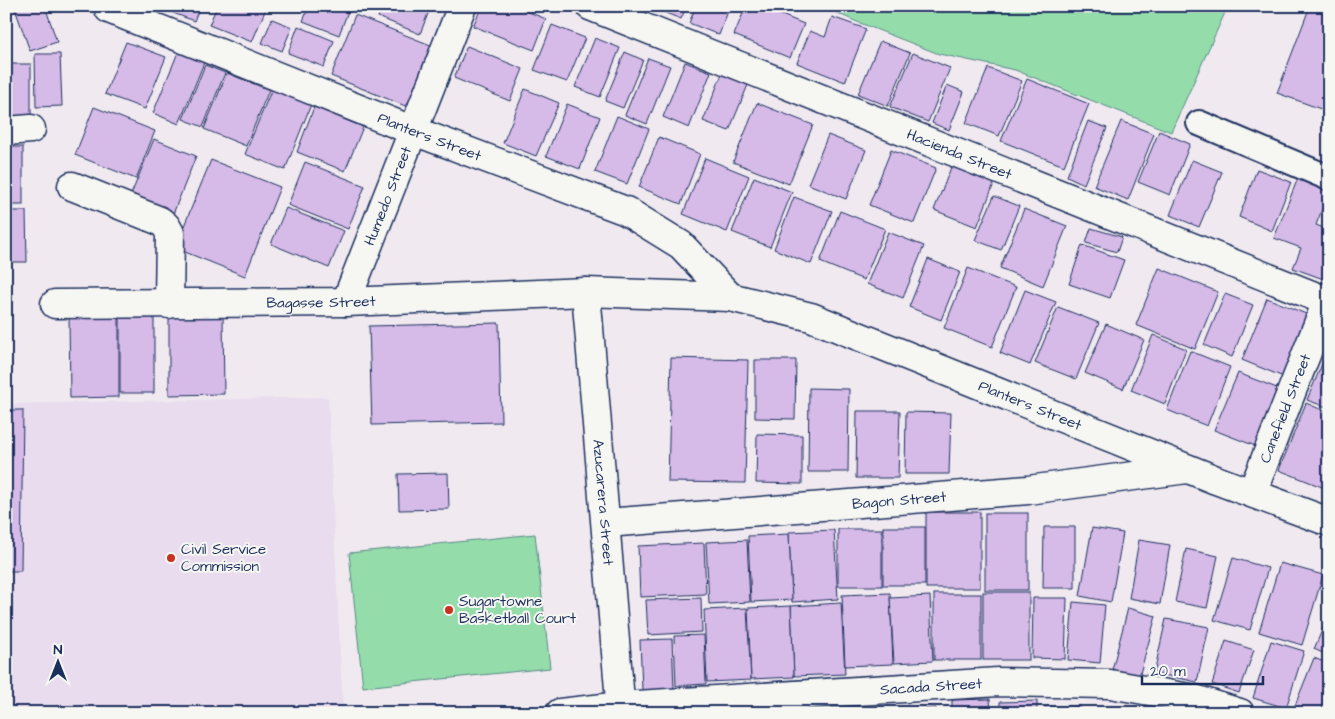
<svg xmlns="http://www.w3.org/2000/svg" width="1335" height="719" font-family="'Architects Daughter',sans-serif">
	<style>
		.built { fill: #e8dcee }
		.green { fill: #94ddab; stroke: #588684 }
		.building { fill: #d6bae8; stroke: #1b2f5e }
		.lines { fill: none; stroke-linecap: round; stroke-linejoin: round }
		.lane-casing { stroke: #1b2f5e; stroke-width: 28 }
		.street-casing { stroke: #1b2f5e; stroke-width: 31 }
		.lane { stroke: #f6f6f2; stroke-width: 24 }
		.street { stroke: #f6f6f2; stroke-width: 28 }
		.poi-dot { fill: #c8321e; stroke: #f6f6f2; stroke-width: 2 }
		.labels { text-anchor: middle; stroke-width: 4; stroke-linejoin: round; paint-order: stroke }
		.street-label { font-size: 15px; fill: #1b2f5e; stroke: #f6f6f2 }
		.poi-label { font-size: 15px; fill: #1b2f5e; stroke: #f6f6f2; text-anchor: start }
	</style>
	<rect width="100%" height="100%" fill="#f0eaf0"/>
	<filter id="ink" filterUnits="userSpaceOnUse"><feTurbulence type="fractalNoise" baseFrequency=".02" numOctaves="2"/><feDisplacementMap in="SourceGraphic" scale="10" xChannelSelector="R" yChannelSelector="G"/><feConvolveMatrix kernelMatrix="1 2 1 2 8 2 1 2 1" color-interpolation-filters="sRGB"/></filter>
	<g filter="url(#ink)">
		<polygon class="built" points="328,397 343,713 6,713 6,404"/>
		<g class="green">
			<polygon points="821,6 1228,6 1171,132 1015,70 939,54 855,21"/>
			<polygon points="535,534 550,668 363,687 349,553"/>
		</g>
		<g class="building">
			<polygon points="14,6 45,6 57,42 30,51"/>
			<polygon points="164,6 200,6 194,21 163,9"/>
			<polygon points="217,6 267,6 252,42 209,25"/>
			<polygon points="309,6 350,6 339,35 303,21"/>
			<polygon points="382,6 418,6 429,11 420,34 378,17"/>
			<polygon points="482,6 514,6 546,19 534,50 473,26"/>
			<polygon points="648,6 687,6 681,19"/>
			<polygon points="696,6 730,6 719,35 689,23"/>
			<polygon points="746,6 759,6 804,24 790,58 734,35"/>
			<polygon points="1310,6 1329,6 1329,112 1277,93"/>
			<polygon points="355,15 433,46 408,107 331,76"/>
			<polygon points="832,17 866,29 845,82 797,63 810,31 825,37"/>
			<polygon points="272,19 292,27 282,51 262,43"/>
			<polygon points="552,25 585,38 567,82 534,70"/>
			<polygon points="298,26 334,41 324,67 288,53"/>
			<polygon points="595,38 620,48 600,97 575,87"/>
			<polygon points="880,41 910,53 888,106 858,94"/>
			<polygon points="126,42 166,57 145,109 105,94"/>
			<polygon points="467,46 523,69 510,101 454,78"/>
			<polygon points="179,50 205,60 179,124 153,113"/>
			<polygon points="625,52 643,60 623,108 605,101"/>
			<polygon points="913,53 950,68 928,122 890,107"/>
			<polygon points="35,54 60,54 62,106 36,107"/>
			<polygon points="648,58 670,66 647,124 625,115"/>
			<polygon points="685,62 711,72 689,128 663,117"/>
			<rect x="6" y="64" width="25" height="53"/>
			<polygon points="205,65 225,73 203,127 183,119"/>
			<polygon points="988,68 1022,81 999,136 966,123"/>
			<polygon points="724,69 750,80 729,131 703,121"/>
			<polygon points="227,73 269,90 246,146 204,129"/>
			<polygon points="1027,79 1089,104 1064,166 1001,141"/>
			<polygon points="947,85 964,92 949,130 932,123"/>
			<polygon points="273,86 312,102 285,170 245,154"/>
			<polygon points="525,89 559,103 536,156 503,143"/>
			<polygon points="757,103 813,125 789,184 733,162"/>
			<polygon points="567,104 600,117 580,169 546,156"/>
			<polygon points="94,107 155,131 136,179 75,155"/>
			<polygon points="314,107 363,127 345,171 297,152"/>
			<polygon points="617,116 649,129 627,184 595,172"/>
			<polygon points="1088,121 1107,128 1084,184 1067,176"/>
			<polygon points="1121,121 1154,134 1128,200 1094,186"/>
			<polygon points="1159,131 1190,144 1170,195 1138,182"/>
			<polygon points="828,135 866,150 846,199 808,184"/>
			<polygon points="659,137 700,154 681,204 639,187"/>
			<polygon points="154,139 196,156 173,214 130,197"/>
			<rect x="6" y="147" width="17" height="58"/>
			<polygon points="891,150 936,168 914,223 869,205"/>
			<polygon points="705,158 749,176 727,232 683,214"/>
			<polygon points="211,160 280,187 245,276 175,248"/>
			<polygon points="954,160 997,176 977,227 934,210"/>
			<polygon points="1192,160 1222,172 1199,227 1170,215"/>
			<polygon points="305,162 365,186 348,229 288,205"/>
			<polygon points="1257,169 1291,182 1272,231 1239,217"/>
			<polygon points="754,177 792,192 770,247 732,232"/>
			<polygon points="1298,178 1329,191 1316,225 1329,230 1329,281 1293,268 1301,248 1274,238"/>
			<polygon points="994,196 1019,206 1001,250 975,240"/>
			<polygon points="794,197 832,211 811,264 774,249"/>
			<polygon points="286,208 344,231 329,268 271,244"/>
			<polygon points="1024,209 1067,226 1043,286 1000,268"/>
			<polygon points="6,211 26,211 27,262 6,262"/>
			<polygon points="840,211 885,229 864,280 820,262"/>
			<polygon points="1091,228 1122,237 1117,252 1086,243"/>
			<polygon points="888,232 924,246 903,298 867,284"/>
			<polygon points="1082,245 1124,260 1110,298 1069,284"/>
			<polygon points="928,259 960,272 941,320 909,307"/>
			<polygon points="968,268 1016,287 992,347 944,328"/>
			<polygon points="1159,268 1218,292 1195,349 1136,325"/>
			<polygon points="1025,290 1056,302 1030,365 1000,353"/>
			<polygon points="1225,294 1253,305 1232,357 1204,345"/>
			<polygon points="1267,298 1311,316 1286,378 1242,360"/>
			<polygon points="1058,307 1099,323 1076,379 1035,363"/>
			<polygon points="69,315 119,315 119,397 70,398"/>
			<polygon points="154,317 154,393 120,393 120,318"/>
			<polygon points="169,317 223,317 224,394 169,395"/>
			<polygon points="499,323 501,422 372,425 369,326"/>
			<polygon points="1106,324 1144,340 1123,389 1085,373"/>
			<polygon points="1153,335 1186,349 1165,404 1131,390"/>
			<polygon points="1329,347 1329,408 1307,400"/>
			<polygon points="1190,351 1230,367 1207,426 1167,410"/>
			<polygon points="671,358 748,360 745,483 668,482"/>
			<polygon points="755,360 796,360 795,419 755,418"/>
			<polygon points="1238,373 1282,390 1258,447 1214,430"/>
			<polygon points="809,388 849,389 848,472 808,472"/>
			<polygon points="1306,403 1329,413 1329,484 1327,489 1279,470"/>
			<polygon points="6,410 23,410 21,571 6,571"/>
			<polygon points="857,411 900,411 898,478 856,478"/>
			<polygon points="906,412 951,413 949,474 905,474"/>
			<polygon points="757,434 802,435 802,484 756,483"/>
			<polygon points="448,473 449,509 399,510 398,474"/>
			<rect x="926" y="512" width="54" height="76"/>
			<rect x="985" y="513" width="43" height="77"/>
			<rect x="883" y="527" width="42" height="58"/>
			<polygon points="1044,527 1075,527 1075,588 1043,588"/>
			<polygon points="1092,528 1123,533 1111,602 1080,596"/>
			<rect x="838" y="529" width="44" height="57"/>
			<polygon points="834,530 838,599 792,602 789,532"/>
			<polygon points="789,534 792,600 751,602 748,536"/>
			<polygon points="747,540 750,602 709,604 706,542"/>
			<polygon points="1139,540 1170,545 1160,604 1129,598"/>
			<polygon points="704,543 706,594 640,597 638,546"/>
			<polygon points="1186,549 1218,556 1207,608 1175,602"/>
			<polygon points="1233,558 1268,568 1250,630 1214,620"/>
			<polygon points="1280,563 1323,575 1302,645 1259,632"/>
			<rect x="983" y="592" width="46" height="68"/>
			<polygon points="890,593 893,664 845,666 842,595"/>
			<rect x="934" y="594" width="47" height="66"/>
			<polygon points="930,596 933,661 894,663 890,598"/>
			<polygon points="701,598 702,632 648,635 646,600"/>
			<polygon points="1033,598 1067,598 1065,659 1032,658"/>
			<polygon points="1073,602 1105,605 1100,663 1068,660"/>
			<polygon points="841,603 845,674 794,676 791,606"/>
			<polygon points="791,606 794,677 751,679 748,608"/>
			<polygon points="747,608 751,680 707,682 704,610"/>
			<polygon points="1128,608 1156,616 1139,677 1112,670"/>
			<polygon points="1329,614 1329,656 1314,649"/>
			<polygon points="1166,619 1209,627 1197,682 1154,673"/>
			<polygon points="704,635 706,684 676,686 674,636"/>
			<polygon points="672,639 674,689 642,690 640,640"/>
			<polygon points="1226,641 1254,650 1239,693 1212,684"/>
			<polygon points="1271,641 1304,651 1286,708 1253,698"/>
			<polygon points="1314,658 1329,664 1329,713 1292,713"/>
			<polygon points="990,699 991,713 952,713 952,700"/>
			<polygon points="1037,701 1037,713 1000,713 1000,702"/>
			<polygon points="1080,706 1080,713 1045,713 1045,707"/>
			<polygon points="936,708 936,713 898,713 898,710"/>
		</g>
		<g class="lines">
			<g class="lane-casing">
				<polyline id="lane" points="1199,123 1329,178"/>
			</g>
			<g class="street-casing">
				<g id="street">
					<path id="s1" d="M590,6L1329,302"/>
					<path id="s2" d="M109,9L414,131L626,211L681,245L730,297"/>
					<polyline points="6,131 31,129"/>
					<polyline points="72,186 160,221 166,226 170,233 169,304"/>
					<path id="s3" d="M586,292L621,713"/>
					<path id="s4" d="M346,302L462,6"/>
					<path id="s5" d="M55,304L346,302L586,292L730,297L811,317L1216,480L1329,522"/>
					<path id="s6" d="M1252,493L1329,296"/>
					<path id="s7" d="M606,523L1028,490L1187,469"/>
					<path id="s8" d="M560,713L621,706L998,682L1110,684L1195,699L1240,713"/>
				</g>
			</g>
			<use href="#lane" class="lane"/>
			<use href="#street" class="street"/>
		</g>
	</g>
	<g class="poi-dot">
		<circle cx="171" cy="558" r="5"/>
		<circle cx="449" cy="610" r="5"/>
	</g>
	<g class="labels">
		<g class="street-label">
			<text dy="5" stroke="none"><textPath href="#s2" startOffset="345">Planters Street</textPath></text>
			<text dy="5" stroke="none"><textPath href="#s1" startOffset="398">Hacienda Street</textPath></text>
			<text dy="5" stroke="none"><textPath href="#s4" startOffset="114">Humedo Street</textPath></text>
			<text dy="5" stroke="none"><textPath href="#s5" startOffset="266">Bagasse Street</textPath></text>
			<text dy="5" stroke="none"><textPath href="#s5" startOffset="995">Planters Street</textPath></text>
			<text dy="5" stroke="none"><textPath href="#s6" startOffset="91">Canefield Street</textPath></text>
			<text dy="5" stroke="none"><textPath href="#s7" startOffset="294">Bagon Street</textPath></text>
			<text dy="5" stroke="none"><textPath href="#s3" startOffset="211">Azucarera Street</textPath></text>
			<text dy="5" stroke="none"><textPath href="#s8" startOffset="372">Sacada Street</textPath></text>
		</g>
		<g class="poi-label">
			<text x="181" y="554">Civil Service<tspan x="181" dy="17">Commission</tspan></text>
			<text x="459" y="606">Sugartowne<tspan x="459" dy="17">Basketball Court</tspan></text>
		</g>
	</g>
	<rect width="1335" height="719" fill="none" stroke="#f6f6f2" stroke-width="25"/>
	<rect x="12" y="12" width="1310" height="694" fill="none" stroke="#1b2f5e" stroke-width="2" filter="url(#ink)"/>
	<g transform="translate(58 662)" stroke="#f6f6f2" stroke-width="4" paint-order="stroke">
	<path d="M0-4L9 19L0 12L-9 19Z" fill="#1b2f5e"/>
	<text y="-8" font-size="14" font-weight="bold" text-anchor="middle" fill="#1b2f5e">N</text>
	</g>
	<path d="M1142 676v8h121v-8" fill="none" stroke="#1b2f5e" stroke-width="2.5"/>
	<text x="1150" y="676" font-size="15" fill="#1b2f5e" stroke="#f6f6f2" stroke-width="4" paint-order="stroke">20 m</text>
</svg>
